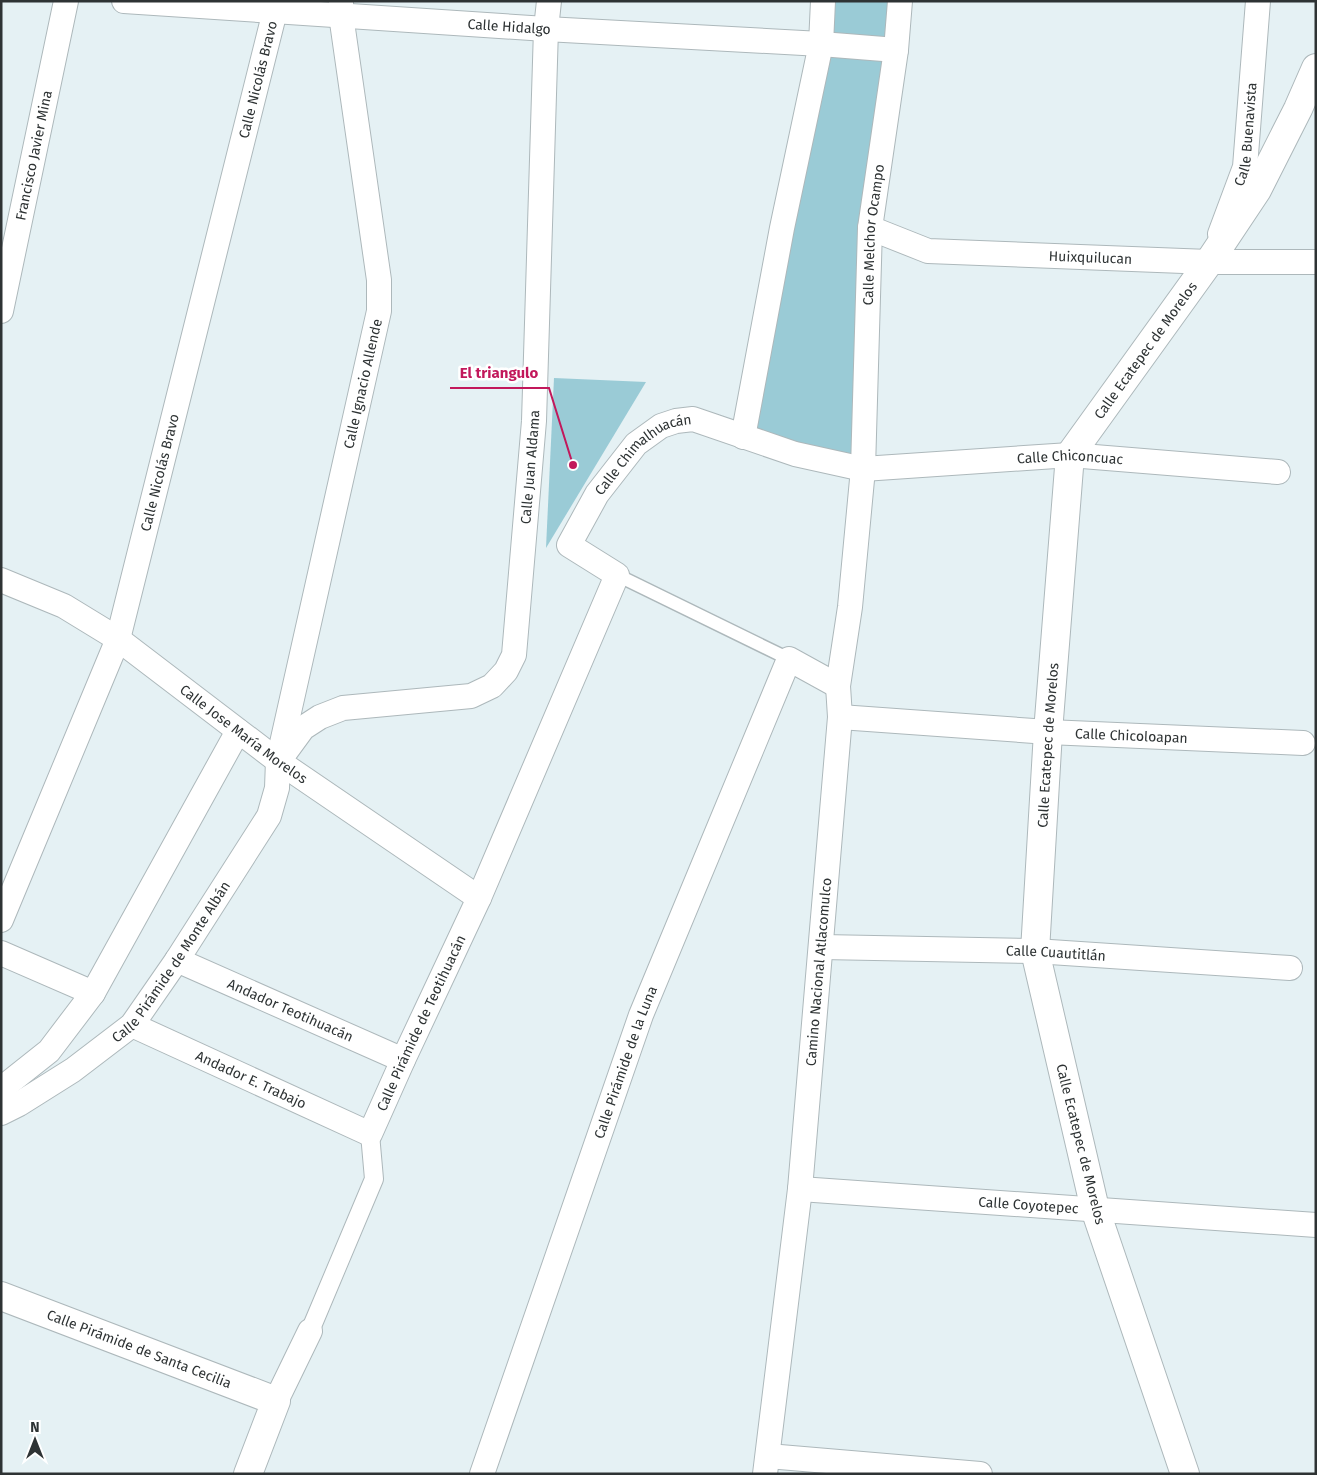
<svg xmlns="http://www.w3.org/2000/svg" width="1317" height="1475" font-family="'Fira Sans',sans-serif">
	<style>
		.green { fill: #9acbd6 }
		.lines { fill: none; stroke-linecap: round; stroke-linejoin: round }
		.service-casing { stroke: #adb8bb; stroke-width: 15 }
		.pedestrian-casing { stroke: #adb8bb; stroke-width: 20 }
		.minor-casing { stroke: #adb8bb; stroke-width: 26 }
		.tertiary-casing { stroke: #adb8bb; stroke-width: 30 }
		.service { stroke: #fff; stroke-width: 12 }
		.pedestrian { stroke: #fff; stroke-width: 18 }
		.minor { stroke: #fff; stroke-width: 24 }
		.tertiary { stroke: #fff; stroke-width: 28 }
		.labels { text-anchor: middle; stroke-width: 5; stroke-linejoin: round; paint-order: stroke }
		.street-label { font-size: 14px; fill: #2e3334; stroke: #fff }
		.leader { fill: none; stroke: #c2185b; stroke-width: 2 }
		.callout-dot { fill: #c2185b; stroke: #fff; stroke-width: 2 }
		.callout-label { font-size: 15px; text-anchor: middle; font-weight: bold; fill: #c2185b; stroke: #fff; stroke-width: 5; stroke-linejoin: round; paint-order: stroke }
	</style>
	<rect width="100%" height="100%" fill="#e5f1f4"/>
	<g class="green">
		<polygon points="822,1 900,1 863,469 743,437"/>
		<polygon points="554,378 646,382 546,548"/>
	</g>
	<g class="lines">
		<g class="service-casing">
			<polyline id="service" points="617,575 789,659"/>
		</g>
		<g class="pedestrian-casing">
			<polyline id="pedestrian" points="310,1331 374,1179 370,1134"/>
		</g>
		<g class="minor-casing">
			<g id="minor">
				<path id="s1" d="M124,1L546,29L821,44L896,50"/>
				<path id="s2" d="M870,228L928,251L1209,262H1316"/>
				<path id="s3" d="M1220,234L1245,167L1258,1"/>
				<path id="s4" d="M1,311L66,1"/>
				<polyline points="743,437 782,228 821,44 823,1"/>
				<path id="s5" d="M1,580L64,606L118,639L278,761L479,898"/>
				<path id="s6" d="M840,717L1048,732L1303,743"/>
				<path id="s7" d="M284,754L303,728L320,717L343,708L471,696L492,686L506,671L514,655L534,421L546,29L549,1"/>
				<path id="s8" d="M1,920L118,639L275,11"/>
				<path id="s9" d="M822,947L1035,951L1290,968"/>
				<polyline points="1,953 93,993"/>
				<path id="s10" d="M177,960L403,1060"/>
				<path id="s11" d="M132,1025L370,1134L403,1060L479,898L617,575L569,545L597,494L636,444L661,426L676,421L693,419L795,454L863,469L1070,455L1278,472"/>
				<polyline points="1,1089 49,1051 93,993 238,731"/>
				<path id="s12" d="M1,1113L19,1104L73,1070L132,1025L177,960L269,816L277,788L278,761L379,311V280L341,15V1"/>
				<path id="s13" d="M800,1189L1316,1225"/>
				<polyline points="276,1401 310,1331"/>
				<polyline points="768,1456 980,1474"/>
				<path id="s14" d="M482,1474L641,1015L789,659L838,686"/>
				<path id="s15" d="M765,1474L800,1189L840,717L838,686L850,607L863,469L870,228L896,50L900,1"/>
			</g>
		</g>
		<g class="tertiary-casing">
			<g id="tertiary">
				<path id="s16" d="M1,1296L276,1401L248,1474"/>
				<path id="s17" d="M1185,1474L1095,1209L1035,951L1048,732L1070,455L1209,262L1257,190L1298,109L1316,68"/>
			</g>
		</g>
		<use href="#service" class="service"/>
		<use href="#pedestrian" class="pedestrian"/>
		<use href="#minor" class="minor"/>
		<use href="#tertiary" class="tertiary"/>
	</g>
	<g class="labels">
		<g class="street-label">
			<text dy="5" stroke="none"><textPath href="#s1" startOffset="386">Calle Hidalgo</textPath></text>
			<text dy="5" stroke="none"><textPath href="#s8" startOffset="881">Calle Nicolás Bravo</textPath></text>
			<text dy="5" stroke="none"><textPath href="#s3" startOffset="104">Calle Buenavista</textPath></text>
			<text dy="5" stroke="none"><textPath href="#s4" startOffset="159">Francisco Javier Mina</textPath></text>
			<text dy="5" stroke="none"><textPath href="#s15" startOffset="1245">Calle Melchor Ocampo</textPath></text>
			<text dy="5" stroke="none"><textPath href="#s2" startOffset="225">Huixquilucan</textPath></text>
			<text dy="5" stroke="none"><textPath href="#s17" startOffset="1171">Calle Ecatepec de Morelos</textPath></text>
			<text dy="5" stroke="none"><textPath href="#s12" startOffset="851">Calle Ignacio Allende</textPath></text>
			<text dy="5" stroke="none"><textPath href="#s11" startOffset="1051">Calle Chimalhuacán</textPath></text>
			<text dy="5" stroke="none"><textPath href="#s11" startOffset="1500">Calle Chiconcuac</textPath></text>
			<text dy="5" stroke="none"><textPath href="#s7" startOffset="456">Calle Juan Aldama</textPath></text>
			<text dy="5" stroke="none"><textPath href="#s8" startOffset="476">Calle Nicolás Bravo</textPath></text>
			<text dy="5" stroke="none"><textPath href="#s5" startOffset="289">Calle Jose María Morelos</textPath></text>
			<text dy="5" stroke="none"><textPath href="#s6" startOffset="292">Calle Chicoloapan</textPath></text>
			<text dy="5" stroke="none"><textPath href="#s17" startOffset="751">Calle Ecatepec de Morelos</textPath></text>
			<text dy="5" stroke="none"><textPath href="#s9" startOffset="234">Calle Cuautitlán</textPath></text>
			<text dy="5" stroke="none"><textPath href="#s12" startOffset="232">Calle Pirámide de Monte Albán</textPath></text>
			<text dy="5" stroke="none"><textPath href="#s15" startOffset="505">Camino Nacional Atlacomulco</textPath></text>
			<text dy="5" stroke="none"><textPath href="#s10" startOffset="124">Andador Teotihuacán</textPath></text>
			<text dy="5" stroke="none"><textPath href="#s11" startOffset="384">Calle Pirámide de Teotihuacán</textPath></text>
			<text dy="5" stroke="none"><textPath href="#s14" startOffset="436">Calle Pirámide de la Luna</textPath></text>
			<text dy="5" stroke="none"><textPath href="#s11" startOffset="131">Andador E. Trabajo</textPath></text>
			<text transform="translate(1081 1144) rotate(76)" y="5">Calle Ecatepec de Morelos</text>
			<text dy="5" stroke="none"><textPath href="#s13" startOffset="229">Calle Coyotepec</textPath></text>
			<text dy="5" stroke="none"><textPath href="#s16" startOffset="148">Calle Pirámide de Santa Cecilia</textPath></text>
		</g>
	</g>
	<path class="leader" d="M573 465L549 388H450"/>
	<circle class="callout-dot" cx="573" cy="465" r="5"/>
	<g class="callout-label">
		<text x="499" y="378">El triangulo</text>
	</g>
	<rect width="1317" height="1475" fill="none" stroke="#2e3334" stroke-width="5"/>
	<g transform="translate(35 1440)" stroke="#ffffff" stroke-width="4" paint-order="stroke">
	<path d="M0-4L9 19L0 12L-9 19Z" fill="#2e3334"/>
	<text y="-8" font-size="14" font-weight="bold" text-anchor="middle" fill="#2e3334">N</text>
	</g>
</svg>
